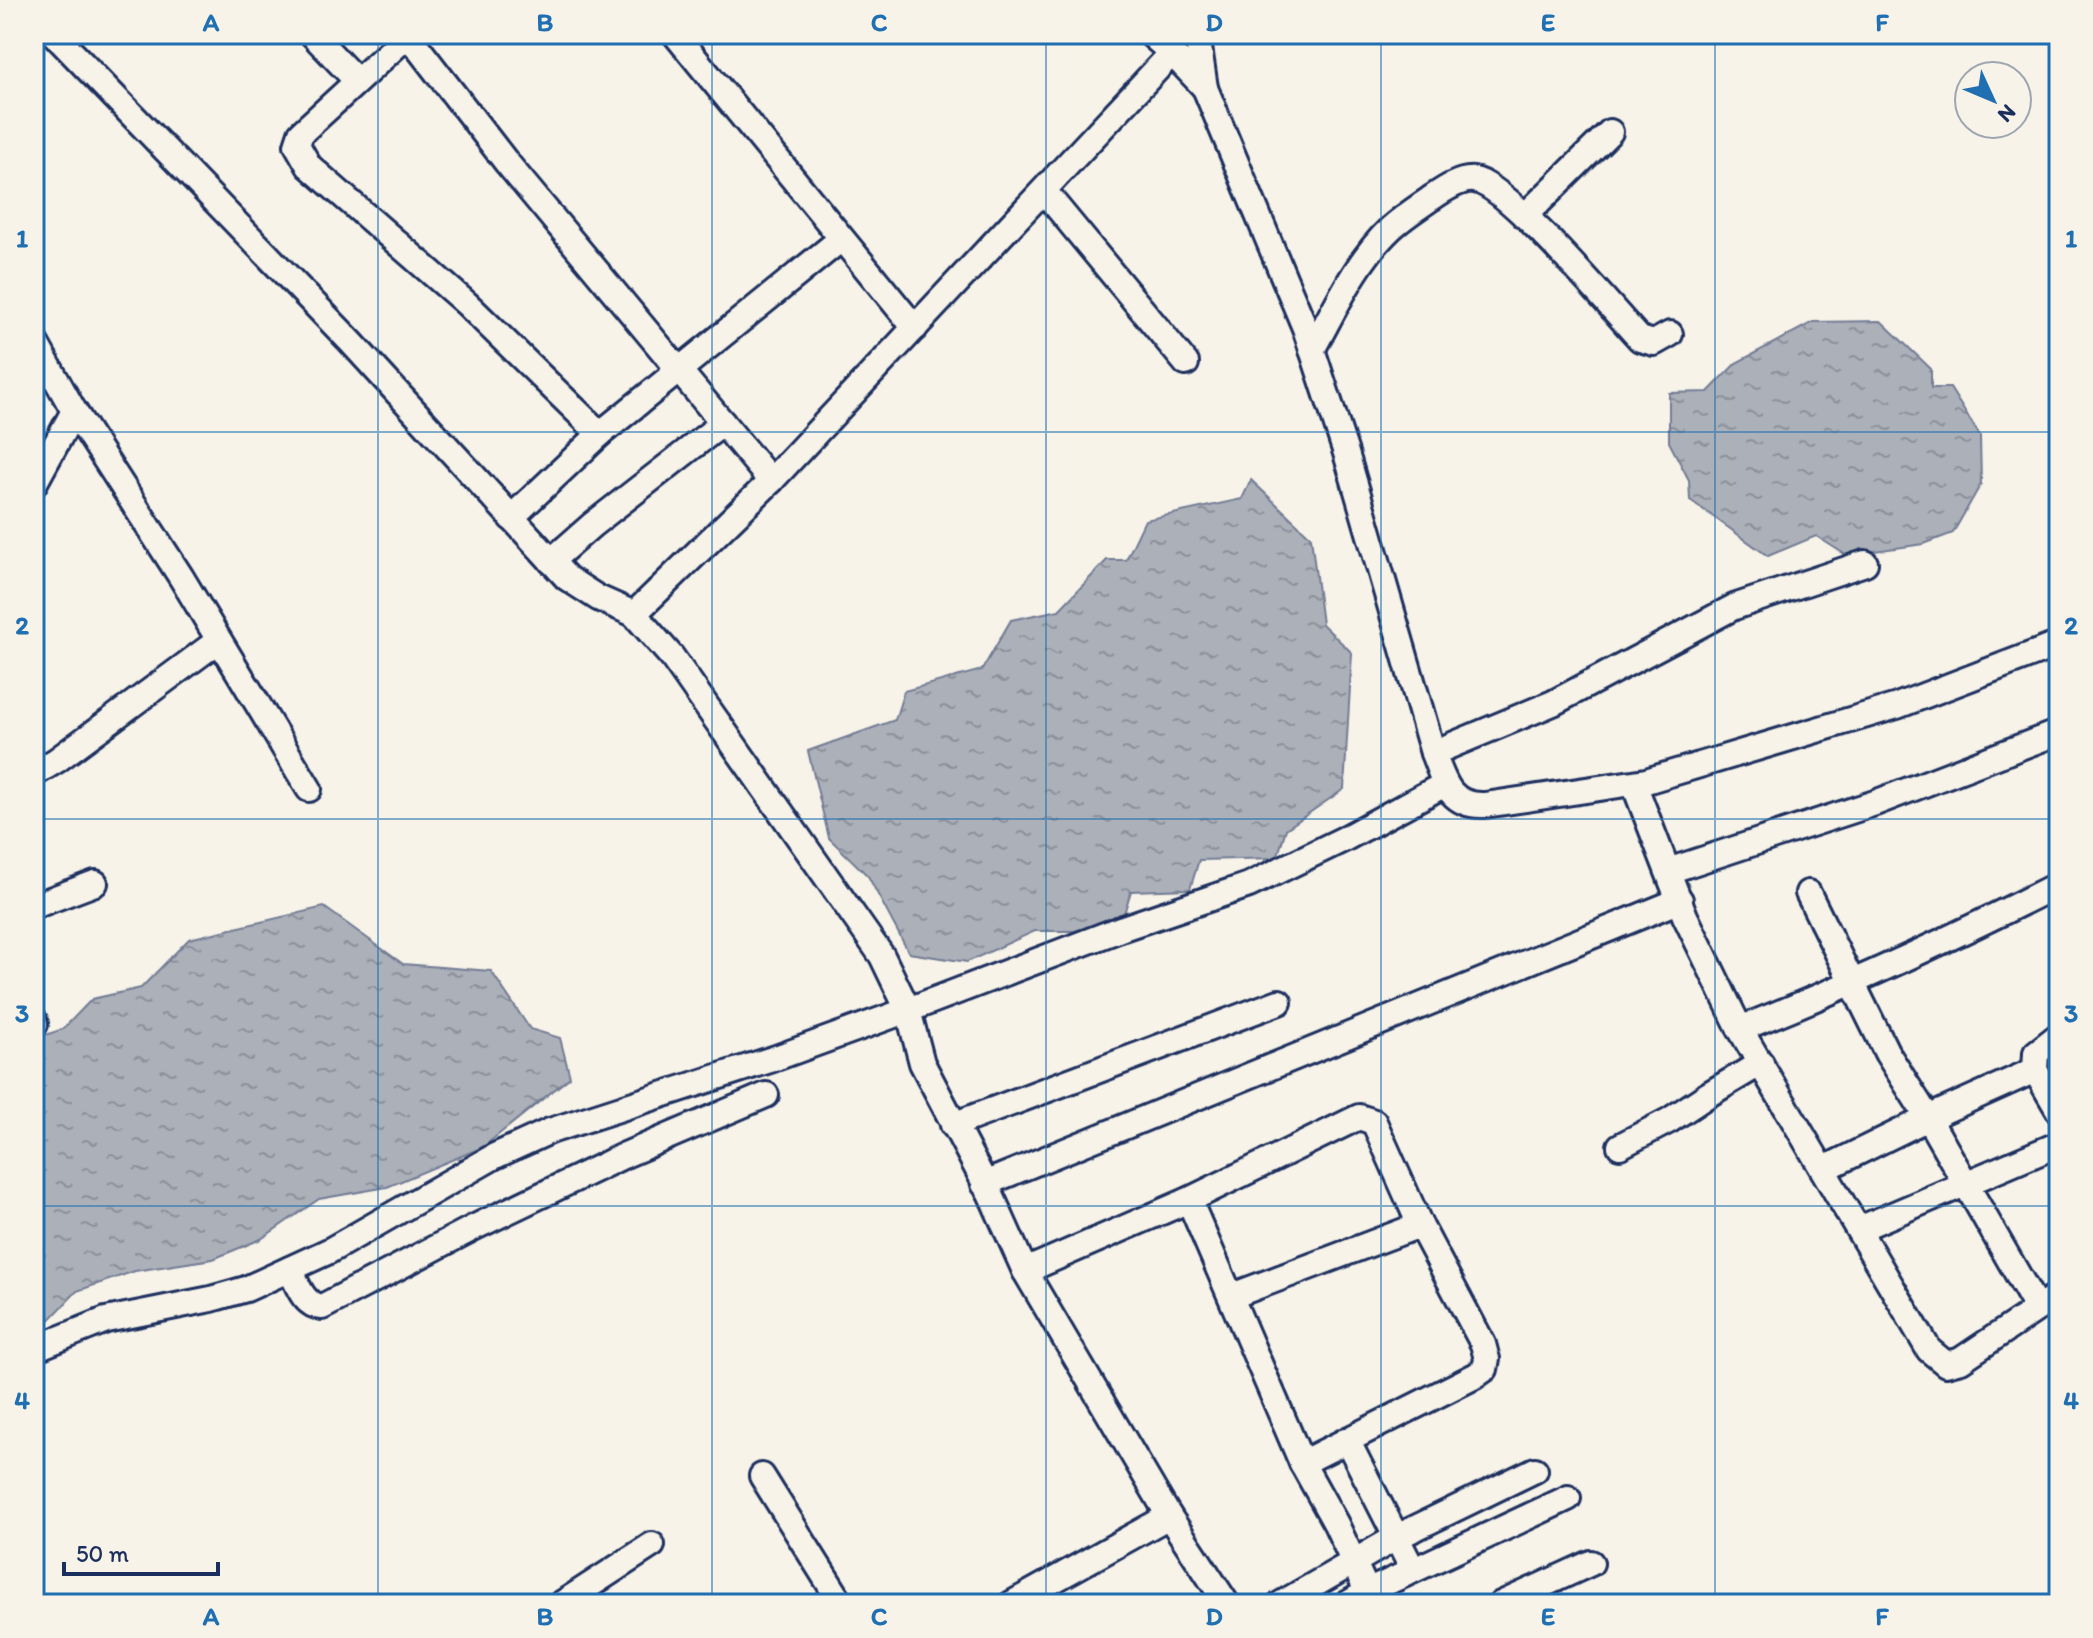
<svg xmlns="http://www.w3.org/2000/svg" width="2093" height="1638" font-family="Itim,sans-serif">
	<style>
		.water { fill: url(#water-ripples); stroke: #727c95; stroke-width: 2 }
		.lines { fill: none; stroke-linecap: round; stroke-linejoin: round }
		.minor-casing { stroke: #1b2f5e; stroke-width: 30 }
		.minor { stroke: #f7f3e8; stroke-width: 24 }
		.grid { fill: none; stroke: #1f6fb2; stroke-width: 2; stroke-opacity: 0.55 }
		.neatline { fill: none; stroke: #1f6fb2; stroke-width: 3 }
		.grid-label { font-size: 26px; text-anchor: middle; font-weight: bold; fill: #1f6fb2 }
	</style>
	<defs>
		<pattern id="water-ripples" width="26" height="14" patternUnits="userSpaceOnUse" patternTransform="scale(2)"><rect width="26" height="14" fill="#acb0b9"/><path d="M2 4q2-2 4 0t4 0M15 11q2-2 4 0t4 0" fill="none" stroke="#8b909a"/></pattern>
	</defs>
	<rect width="100%" height="100%" fill="#f7f3e8"/>
	<filter id="ink" filterUnits="userSpaceOnUse"><feTurbulence type="fractalNoise" baseFrequency=".0125" numOctaves="2"/><feDisplacementMap in="SourceGraphic" scale="16" xChannelSelector="R" yChannelSelector="G"/><feConvolveMatrix kernelMatrix="1 2 1 2 8 2 1 2 1" color-interpolation-filters="sRGB"/></filter>
	<g filter="url(#ink)">
		<g class="water">
			<polygon points="1881,321 1931,369 1931,388 1950,388 1980,436 1981,484 1953,533 1924,544 1846,555 1816,536 1768,556 1690,500 1689,480 1669,442 1669,393 1708,392 1736,363 1813,322"/>
			<polygon points="1251,480 1311,537 1322,624 1352,653 1344,789 1286,829 1277,858 1199,860 1190,889 1131,891 1122,920 1074,931 1035,931 967,962 909,953 868,876 829,838 808,751 895,720 904,691 982,670 1011,620 1059,610 1107,560 1126,560 1145,520 1242,499"/>
			<polygon points="324,907 403,964 491,971 530,1029 560,1038 570,1077 483,1147 387,1187 319,1199 261,1239 213,1259 135,1271 77,1291 39,1331 34,1331 34,1039 63,1029 92,999 141,988 189,939"/>
		</g>
		<g class="lines">
			<g class="minor-casing">
				<g id="minor">
					<polyline points="54,34 351,342 567,578 598,598 634,614 672,657 882,956 908,1010 922,1063 991,1195 1025,1271 1169,1516 1227,1604"/>
					<polyline points="312,34 357,81"/>
					<polyline points="409,34 301,133 297,145 309,166 467,304 600,434"/>
					<polyline points="675,34 915,328"/>
					<path d="M1150,34L1172,53L1205,88L1305,328L1346,453L1433,753C1444,782 1450,807 1485,805L1646,781L1897,706L2059,644"/>
					<polyline points="1197,34 1205,88"/>
					<polyline points="408,35 507,163 771,481"/>
					<polyline points="1044,191 1186,363"/>
					<polyline points="1525,216 1610,132"/>
					<polyline points="34,340 74,411 181,577 309,789"/>
					<path d="M1312,350C1335,309 1356,261 1391,228C1403,217 1417,208 1430,199C1442,191 1460,178 1474,180C1508,185 1611,308 1640,339L1654,343L1670,334"/>
					<polyline points="34,484 74,411"/>
					<polyline points="511,518 600,434 841,239"/>
					<polyline points="551,561 592,525 723,423"/>
					<polyline points="634,614 771,481 1172,53"/>
					<polyline points="1433,753 1553,703 1734,607 1865,563"/>
					<polyline points="34,774 57,760 218,641"/>
					<polyline points="1634,784 1685,916 1740,1029 1929,1350 1946,1364 1961,1360 2059,1294"/>
					<polyline points="1668,871 1875,803 2059,732"/>
					<polyline points="1808,893 1887,1053 1928,1118 2037,1308"/>
					<polyline points="34,906 95,883"/>
					<polyline points="34,1020 35,1024"/>
					<path d="M1740,1029C1851,985 1953,938 2059,884"/>
					<polyline points="2059,1035 2036,1053 2035,1070 2059,1111"/>
					<polyline points="953,1125 1279,1002"/>
					<polyline points="1620,1146 1670,1120 1709,1094 1761,1063"/>
					<polyline points="1824,1169 1928,1118 2035,1070"/>
					<polyline points="984,1184 1680,900"/>
					<polyline points="1189,1200 1302,1463 1336,1524 1373,1604"/>
					<polyline points="1859,1229 2059,1144"/>
					<path d="M290,1269C297,1283 303,1306 322,1307L475,1227L625,1155L766,1095"/>
					<polyline points="1025,1271 1189,1200 1359,1117 1374,1122 1420,1225 1483,1344 1487,1359 1485,1369 1475,1376 1302,1463"/>
					<polyline points="1232,1296 1420,1225"/>
					<polyline points="34,1349 106,1320 211,1299 246,1289 329,1251 495,1156 550,1131 773,1059 908,1010 1123,928 1249,885 1344,839 1445,784"/>
					<polyline points="1347,1440 1413,1570"/>
					<polyline points="762,1476 842,1604"/>
					<polyline points="561,1604 652,1545"/>
					<polyline points="1011,1604 1169,1516"/>
					<polyline points="1281,1604 1397,1537 1535,1470"/>
					<polyline points="1347,1604 1367,1592 1568,1498"/>
					<polyline points="1501,1604 1591,1563"/>
				</g>
			</g>
			<use href="#minor" class="minor"/>
		</g>
	</g>
	<path class="grid" d="M378,34V1604M712,34V1604M1046,34V1604M1381,34V1604M1715,34V1604M34,432H2059M34,819H2059M34,1206H2059"/>
	<rect width="2093" height="1638" fill="none" stroke="#f7f3e8" stroke-width="88"/>
	<g transform="translate(1993 100) rotate(134)"><circle r="38" fill="#f7f3e8" stroke="#9fa5b1" stroke-width="2"/>
	<path d="M0-6L14 30L0 20L-14 30Z" fill="#1f6fb2"/>
	<text y="-12" font-size="22" font-weight="bold" text-anchor="middle" fill="#1b2f5e">N</text>
	</g>
	<path d="M64 1562v12h154v-12" fill="none" stroke="#1b2f5e" stroke-width="4"/>
	<text x="76" y="1562" font-size="24" fill="#1b2f5e" stroke="#f7f3e8" stroke-width="6" paint-order="stroke">50 m</text>
	<rect x="44" y="44" width="2005" height="1550" class="neatline"/>
	<g class="grid-label">
		<text x="211" y="31">A</text>
		<text x="545" y="31">B</text>
		<text x="879" y="31">C</text>
		<text x="1214" y="31">D</text>
		<text x="1548" y="31">E</text>
		<text x="1882" y="31">F</text>
		<text x="22" y="247">1</text>
		<text x="2071" y="247">1</text>
		<text x="22" y="634">2</text>
		<text x="2071" y="634">2</text>
		<text x="22" y="1022">3</text>
		<text x="2071" y="1022">3</text>
		<text x="22" y="1409">4</text>
		<text x="2071" y="1409">4</text>
		<text x="211" y="1625">A</text>
		<text x="545" y="1625">B</text>
		<text x="879" y="1625">C</text>
		<text x="1214" y="1625">D</text>
		<text x="1548" y="1625">E</text>
		<text x="1882" y="1625">F</text>
	</g>
</svg>
